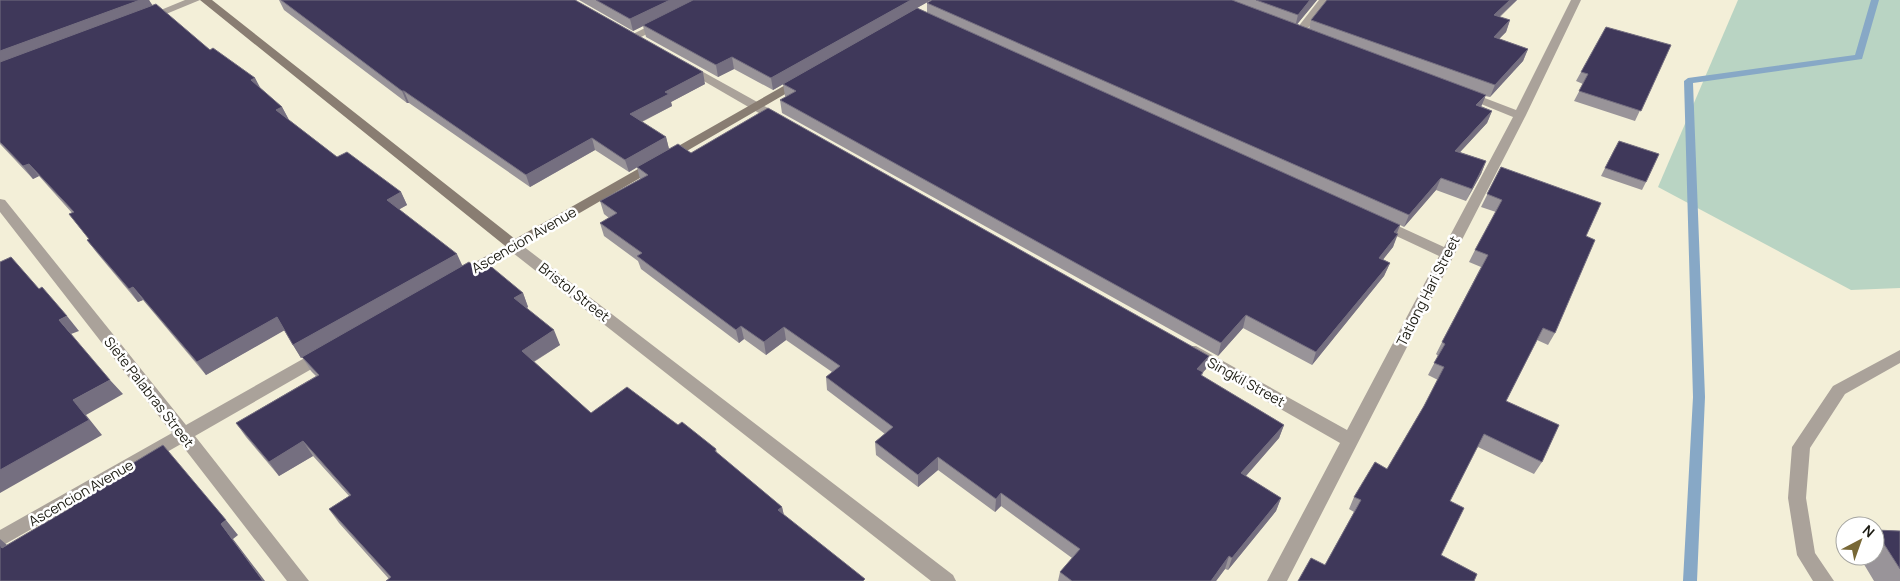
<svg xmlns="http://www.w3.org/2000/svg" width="1900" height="581" font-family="Manrope,sans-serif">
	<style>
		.green { fill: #b9d4c3 }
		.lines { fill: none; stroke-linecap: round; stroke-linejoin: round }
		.stream { fill: #87a8c6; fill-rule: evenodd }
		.street { fill: #aaa29a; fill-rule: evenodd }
		.secondary { fill: #897d72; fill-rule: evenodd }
		.wall { fill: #999499 }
		.shaded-wall { fill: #756f80 }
		.building { fill: #3f385a; stroke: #756f80 }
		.labels { text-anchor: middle; stroke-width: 5; stroke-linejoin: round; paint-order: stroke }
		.street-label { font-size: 14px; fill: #1c1b12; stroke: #fff }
	</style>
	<rect width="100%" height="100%" fill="#f3efd8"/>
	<polygon class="green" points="1738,0 1900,0 1900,288 1851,290 1658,187"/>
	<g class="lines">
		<polygon class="stream" points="1871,0 1879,0 1862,59 1693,83 1705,397 1697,581 1683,581 1693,397 1684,81 1688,78 1855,55"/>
		<g class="street">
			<polygon points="185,0 200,0 149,21 141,21 139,19"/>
			<polygon points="1319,0 1330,0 1302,36 1294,36 1294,32"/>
			<polygon points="1571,0 1581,0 1526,115 1287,581 1267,581 1340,443 1184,354 1182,350 1184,346 1196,346 1347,430 1439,256 1375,226 1373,223 1380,218 1385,220 1444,247 1513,117 1459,95 1461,92 1469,92 1516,110"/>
			<polygon points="663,19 667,20 667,24 637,39 629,39 627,37"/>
			<polygon points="687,63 784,117 786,120 780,124 776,123 683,69 681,67"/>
			<polygon points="0,199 5,200 186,425 317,351 329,351 331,355 329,359 195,436 309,581 287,581 181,444 0,547 0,530 172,433 0,212"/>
			<polygon points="514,241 519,243 953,575 956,581 931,581 513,253 463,282 453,282 451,278 453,274"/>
			<polygon points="1900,350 1900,363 1845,394 1810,448 1806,498 1815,553 1834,581 1813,581 1797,555 1788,498 1792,447 1833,386"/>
		</g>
		<polygon class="secondary" points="200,0 212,0 515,239 796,79 800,78 806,82 514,251 509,249"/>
	</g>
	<g class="wall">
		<polygon points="0,0 149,0 152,6 210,50 255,78 260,89 282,107 289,120 337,157 401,192 407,205 399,209 462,266 478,269 523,293 528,307 527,308 560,345 534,362 591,413 678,425 716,449 717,453 782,507 784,515 389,579 339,523 329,509 349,496 313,456 279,476 246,437 236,423 316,376 311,371 302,357 301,358 284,330 206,375 143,300 138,302 97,253 87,240 89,239 69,214 72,213 39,176 33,179 0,144"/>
		<polygon points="279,0 575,0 705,84 671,102 672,106 642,122 666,137 669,149 691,153 1209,356 1206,369 1203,372 1202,376 1284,425 1279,438 1246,476 1281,498 1276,511 1228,570 1225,569 1216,581 1058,581 1060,572 1072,558 1001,506 995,512 938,470 918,487 876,455 875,442 885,434 827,390 826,377 832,372 786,340 766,355 744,339 739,343 641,269 638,261 604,236 600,223 609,218 604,214 600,201 640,179 637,167 629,172 595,150 530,187 409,103 407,103 284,10"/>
		<polygon points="579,0 931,0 917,8 927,13 927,3 932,0 1317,0 1297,24 1309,29 1311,20 1517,0 1500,17 1510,20 1506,32 1499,39 1528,49 1523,61 1490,97 1485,96 1481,106 1492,111 1487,123 1460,152 1486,161 1481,174 1466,201 1436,190 1404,227 1400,225 1397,233 1393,247 1383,259 1390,263 1384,276 1312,365 1243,328 1218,356 782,113 780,100 786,97 785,96 783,84 773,90 734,69 718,77 646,37 643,26 633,31"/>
		<polygon points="1671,45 1635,121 1574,101 1583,84 1576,81 1581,72"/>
		<polygon points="1615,148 1646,182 1642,190 1601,176"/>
		<polygon points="1501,167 1586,236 1555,333 1548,345 1537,340 1506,401 1542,462 1534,474 1478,447 1325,565 1354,512 1349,509 1354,497 1387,469 1424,406 1438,380 1428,375 1438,356 1436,354 1442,342 1481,267 1469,262 1475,250 1496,212 1481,207"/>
		<polygon points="1875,530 1900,531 1900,581 1874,581 1859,556 1875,556"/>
	</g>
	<g class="shaded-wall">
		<polygon points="140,0 149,0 155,9 0,66 0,51"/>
		<polygon points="670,0 696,0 633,31 630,19"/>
		<polygon points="911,0 931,0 773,90 771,78"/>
		<polygon points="1310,0 1317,0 1295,27 1298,15"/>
		<polygon points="1510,0 1517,0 1489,26 1494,15"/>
		<polygon points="1510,20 1506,32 1489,49 1494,37"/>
		<polygon points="1528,49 1523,61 1490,97 1495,85"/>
		<polygon points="732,57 734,69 718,77 716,65"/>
		<polygon points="703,72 705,84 671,102 672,106 633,126 630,114 665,92"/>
		<polygon points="255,78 262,91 251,80"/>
		<polygon points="402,91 404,91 409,103 407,103"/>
		<polygon points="1486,95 1481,107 1476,105"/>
		<polygon points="282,107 289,120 276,110"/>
		<polygon points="1492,111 1487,123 1450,163 1455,151"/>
		<polygon points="666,137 669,149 629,172 625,160"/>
		<polygon points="592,138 595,150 530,187 526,175"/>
		<polygon points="1486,161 1481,174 1466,201"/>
		<polygon points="29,164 39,176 33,179 23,166"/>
		<polygon points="1441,178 1436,190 1404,227 1409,215"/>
		<polygon points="401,192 407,205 393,213 387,200"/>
		<polygon points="1400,225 1395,238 1394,232"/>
		<polygon points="1398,234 1393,247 1374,271 1379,258"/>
		<polygon points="457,254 463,267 301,358 293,345"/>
		<polygon points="1390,263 1384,276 1312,365 1316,352"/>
		<polygon points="133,287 143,300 138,302 129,289"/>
		<polygon points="523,293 528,307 520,312 514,298"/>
		<polygon points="1246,315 1243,328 1218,356 1221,343"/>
		<polygon points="67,316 79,331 71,334 59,320"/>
		<polygon points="277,317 285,330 206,375 197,362"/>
		<polygon points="741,326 744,339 739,343 736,330"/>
		<polygon points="784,327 786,340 766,355 764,342"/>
		<polygon points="554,330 560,345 528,365 522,351"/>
		<polygon points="1209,356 1206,369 1194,382 1197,369"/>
		<polygon points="110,380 123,394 86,415 102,435 0,493 0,470 73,400"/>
		<polygon points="1284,425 1279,438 1237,486 1241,473"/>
		<polygon points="303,441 313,456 279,476 269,462"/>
		<polygon points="938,457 938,470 918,487 918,475"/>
		<polygon points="1001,493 1001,506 995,512 996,499"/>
		<polygon points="1281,498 1276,511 1228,570 1232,558"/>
		<polygon points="782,507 785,521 778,510"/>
		<polygon points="226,520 238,535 233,539 265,581 263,581 221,524"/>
		<polygon points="0,539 7,545 2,548 0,545"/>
		<polygon points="1229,556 1225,569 1216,581 1211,581"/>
	</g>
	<g class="building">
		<polygon points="0,0 140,0 0,51"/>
		<polygon points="281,0 575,0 703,72 665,92 669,94 630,114 666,137 625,160 592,138 526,175 404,91 402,91"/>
		<polygon points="596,0 670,0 630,19"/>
		<polygon points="693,0 911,0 771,78 732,57 716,65 643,25"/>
		<polygon points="932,0 1232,0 1486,95 1476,105 1492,111 1455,151 1486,161 1472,189 1441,178 1409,215 927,3"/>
		<polygon points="1256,0 1310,0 1298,15"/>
		<polygon points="1327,0 1510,0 1494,15 1510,20 1494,37 1528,49 1495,85 1311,20"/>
		<polygon points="156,4 210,50 213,48 255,78 251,80 282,107 276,110 337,157 347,152 401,192 387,200 457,254 293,345 277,317 197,362 133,287 129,289 87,240 89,239 69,214 74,212 29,164 23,166 0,142 0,62"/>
		<polygon points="917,8 1400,225 1394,232 1398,234 1379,258 1390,263 1316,352 1246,315 1221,343 780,100 796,91 783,84"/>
		<polygon points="1606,27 1671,45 1641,111 1579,91 1588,74 1581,72"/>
		<polygon points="768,108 1209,356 1197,369 1203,372 1201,375 1284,425 1241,473 1281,498 1232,558 1229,556 1211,581 1072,581 1060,572 1080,549 1001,493 996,499 938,457 918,475 875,442 893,427 826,377 840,366 784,327 764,342 741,326 736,330 637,256 642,253 600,223 617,213 600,201 648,175 637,167 678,144 691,153"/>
		<polygon points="1619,141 1659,154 1646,182 1605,168"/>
		<polygon points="1501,167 1601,203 1586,236 1595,240 1555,333 1543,328 1506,401 1559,425 1542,462 1484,434 1450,501 1464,508 1441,555 1477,574 1474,581 1298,581 1311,558 1325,565 1361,500 1354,497 1375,462 1387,469 1424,406 1444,367 1434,363 1445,344 1442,342 1488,255 1475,250 1502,200 1487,194"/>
		<polygon points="11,257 39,289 42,287 67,316 59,320 110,380 73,400 89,420 0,470 0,262"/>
		<polygon points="469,262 478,269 488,264 523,293 514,298 554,330 522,351 591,413 627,387 678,425 682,422 716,449 715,451 782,507 778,510 865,579 863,581 386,581 391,577 329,509 351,495 303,441 269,462 236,423 319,375 302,357"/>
		<polygon points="163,445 226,520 221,524 263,581 0,581 0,545 2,548 72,507 68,502"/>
		<polygon points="1875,530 1900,531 1900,569"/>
	</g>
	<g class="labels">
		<g class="street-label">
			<text transform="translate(524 240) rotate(-30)" y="5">Ascencion Avenue</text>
			<text transform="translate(1428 291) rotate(-63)" y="5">Tatlong Hari Street</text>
			<text transform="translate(574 292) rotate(38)" y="5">Bristol Street</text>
			<text transform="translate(1246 382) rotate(29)" y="5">Singkil Street</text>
			<text transform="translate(149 392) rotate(52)" y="5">Siete Palabras Street</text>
			<text transform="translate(81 493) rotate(-30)" y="5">Ascencion Avenue</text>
		</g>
	</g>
	<g transform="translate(1860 541) rotate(41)"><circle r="24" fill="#ffffff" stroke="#a4a4a0"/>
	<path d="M0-4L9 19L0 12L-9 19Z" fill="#786836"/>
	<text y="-8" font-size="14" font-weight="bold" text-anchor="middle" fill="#1c1b12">N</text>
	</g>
</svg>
